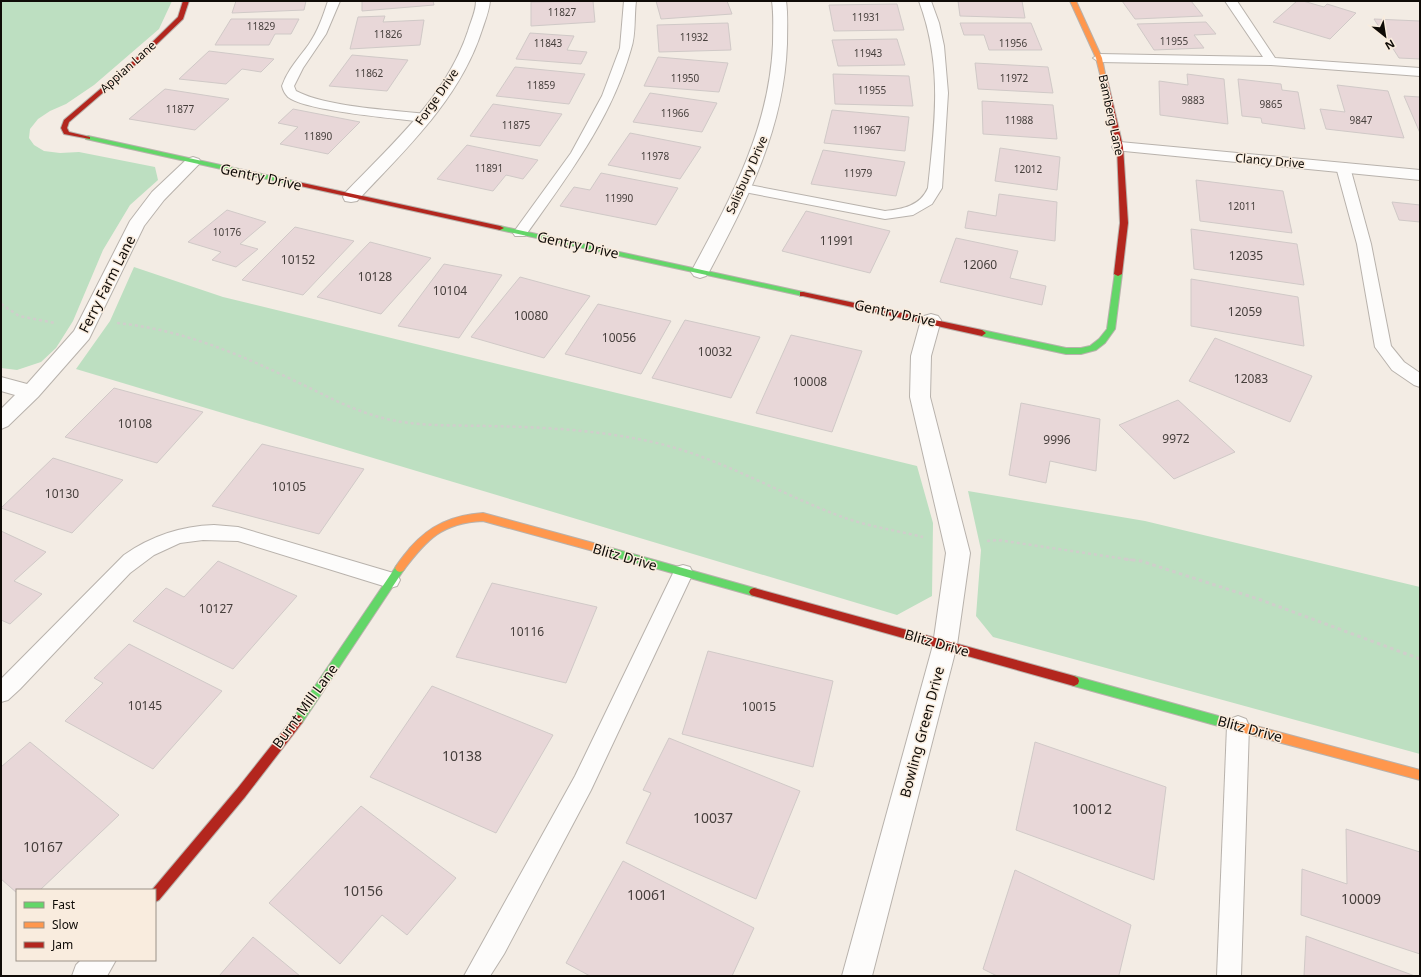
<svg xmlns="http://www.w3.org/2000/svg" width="1421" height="977" font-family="'Noto Sans',sans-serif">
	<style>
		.green { fill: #bddfc1 }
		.building { fill: #e8d7d8; stroke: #d0c9c7 }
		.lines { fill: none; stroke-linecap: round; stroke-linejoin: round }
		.lane-casing { stroke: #b8b2ac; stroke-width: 2 }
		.street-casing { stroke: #b8b2ac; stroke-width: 2 }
		.fast-casing { stroke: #b8b2ac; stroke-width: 2 }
		.slow-casing { stroke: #b8b2ac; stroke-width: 2 }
		.jam-casing { stroke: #b8b2ac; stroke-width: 2 }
		.path-far1 { stroke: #d0cecb; stroke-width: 2.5; stroke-dasharray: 3 3; stroke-linecap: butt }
		.path { stroke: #d0cecb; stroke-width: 3; stroke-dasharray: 3.5 3.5; stroke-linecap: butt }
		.lane { fill: #fdfcfb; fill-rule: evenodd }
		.street { fill: #fdfcfb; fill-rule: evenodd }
		.fast { fill: #63d668; fill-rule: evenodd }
		.slow { fill: #ff974d; fill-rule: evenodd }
		.jam { fill: #b3261e; fill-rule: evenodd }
		.labels { text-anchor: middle; stroke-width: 3; stroke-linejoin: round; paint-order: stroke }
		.far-number-label { font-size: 10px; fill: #463f3c }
		.far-street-label { font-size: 12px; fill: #0f0b07; stroke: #f9ecde }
		.number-label { font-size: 12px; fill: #463f3c }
		.street-label { font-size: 14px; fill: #0f0b07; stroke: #f9ecde }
		.near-number-label { font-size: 14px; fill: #463f3c }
	</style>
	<rect width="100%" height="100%" fill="#f3ece4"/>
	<g class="green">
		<polygon points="1,1 172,1 159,29 94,85 66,104 50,111 38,119 30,129 29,138 34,145 44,151 60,153 79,152 155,167 158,180 130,205 103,250 73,321 56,348 41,362 17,370 1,368"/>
		<polygon points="134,267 223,297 917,466 933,523 932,596 897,615 76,369 110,321"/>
		<polygon points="968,491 1145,521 1420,587 1420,754 993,637 976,616 981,550"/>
	</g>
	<g class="building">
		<polygon points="236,1 306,1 304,10 232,13"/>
		<polygon points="362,1 433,1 434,5 362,11"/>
		<polygon points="593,1 595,22 531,26 531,2"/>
		<polygon points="656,1 727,1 732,14 661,19"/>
		<polygon points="958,1 1022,1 1025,18 960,16"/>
		<polygon points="1122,1 1191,1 1203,16 1135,19"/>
		<polygon points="1297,1 1303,1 1324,7 1327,4 1356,13 1330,39 1273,22"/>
		<polygon points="897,4 904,30 834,31 829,5"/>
		<polygon points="385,16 383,22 424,20 420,45 350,49 358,17"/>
		<polygon points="231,19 299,19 291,34 275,34 269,45 215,45"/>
		<polygon points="1374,19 1420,21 1420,59 1399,58"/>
		<polygon points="1206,22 1216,34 1194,35 1204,48 1154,50 1137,24"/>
		<polygon points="728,23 731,50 659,52 657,25"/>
		<polygon points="960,23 1031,23 1042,50 989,50 984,35 964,35"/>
		<polygon points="530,33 574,36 567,50 587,52 581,64 516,59"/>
		<polygon points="897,39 905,65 838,66 832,40"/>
		<polygon points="209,51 274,59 261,72 242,69 226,84 179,79"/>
		<polygon points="352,55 408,60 387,91 329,86"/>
		<polygon points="658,57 728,63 719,92 644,86"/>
		<polygon points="975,63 1048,67 1053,93 978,89"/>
		<polygon points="515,67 585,74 569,104 496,96"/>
		<polygon points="833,74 909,76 913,106 835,104"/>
		<polygon points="1187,74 1224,79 1228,124 1160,115 1159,81 1188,85"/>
		<polygon points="1238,79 1281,84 1282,90 1298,92 1305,129 1262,123 1261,118 1242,116"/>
		<polygon points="1337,85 1388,91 1404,138 1326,129 1320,109 1345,112"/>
		<polygon points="165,89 229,99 195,130 129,119"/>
		<polygon points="650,93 717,103 702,132 633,122"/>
		<polygon points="1404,96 1420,97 1420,133"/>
		<polygon points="982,101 1053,105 1057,139 983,134"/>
		<polygon points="493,104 562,114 540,146 470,136"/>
		<polygon points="293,109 360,122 328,154 280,144 298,127 278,123"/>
		<polygon points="832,110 909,117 905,151 824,143"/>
		<polygon points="630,133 701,147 680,179 608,165"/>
		<polygon points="467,145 538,160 523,179 506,175 493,191 437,179"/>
		<polygon points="1000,148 1060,157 1057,190 995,181"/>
		<polygon points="823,150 905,162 896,196 811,184"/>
		<polygon points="601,173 678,188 656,225 560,206 574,187 590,190"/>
		<polygon points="1196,180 1283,191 1292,233 1200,221"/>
		<polygon points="999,194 1057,202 1055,241 965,228 968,211 996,216"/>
		<polygon points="1392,202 1420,205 1420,222 1399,220"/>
		<polygon points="227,210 266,222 240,244 258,249 236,267 212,260 221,252 188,242"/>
		<polygon points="806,211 890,231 870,273 782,251"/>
		<polygon points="295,227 354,241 303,295 242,280"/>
		<polygon points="1191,229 1297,244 1304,285 1194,269"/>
		<polygon points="956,238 1018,251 1010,278 1046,286 1042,305 940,282"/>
		<polygon points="370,242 431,258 381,314 317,297"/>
		<polygon points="444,264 502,275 459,338 398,326"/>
		<polygon points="520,277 590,296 544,358 471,337"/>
		<polygon points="1191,279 1298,297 1304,346 1191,326"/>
		<polygon points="598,304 671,321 641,374 565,354"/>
		<polygon points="685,320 760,337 731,398 652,378"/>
		<polygon points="791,335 862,351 832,432 756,413"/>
		<polygon points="1215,338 1312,376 1290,422 1189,381"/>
		<polygon points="114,388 203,412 157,463 65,437"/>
		<polygon points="1178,400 1235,452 1174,479 1119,425"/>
		<polygon points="1021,403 1100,419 1096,471 1050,461 1046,483 1009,475"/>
		<polygon points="262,444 364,469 319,534 212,506"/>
		<polygon points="53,458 123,480 72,533 1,508"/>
		<polygon points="1,531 46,552 14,581 42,594 10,624 1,620"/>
		<polygon points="218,561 297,596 233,669 133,621 166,588 184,597"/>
		<polygon points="492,583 597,607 566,683 456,657"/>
		<polygon points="129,644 222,691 153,769 65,721 103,683 94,678"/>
		<polygon points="708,651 833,681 813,767 682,734"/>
		<polygon points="432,686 553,735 496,833 370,777"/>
		<polygon points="669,738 800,791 756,899 626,843 651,793 643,790"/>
		<polygon points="30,742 119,815 40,890 17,890 17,893 1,879 1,767"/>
		<polygon points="1035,742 1166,787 1154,880 1016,830"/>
		<polygon points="361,806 456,878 407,935 382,915 340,964 269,903"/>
		<polygon points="1346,829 1420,852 1420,954 1301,915 1302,869 1347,884"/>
		<polygon points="623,861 754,928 732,976 590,976 566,963"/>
		<polygon points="1015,870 1131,925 1119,975 1120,976 997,976 983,969"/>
		<polygon points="1306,936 1415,976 1304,976"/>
		<polygon points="253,937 300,976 219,976"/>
	</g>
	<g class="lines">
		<g class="lane-casing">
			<g id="lane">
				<path d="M328,1H340L326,34L303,68L294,86L296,91C326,107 391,110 426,114L430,115L432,118L430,121L426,122C399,119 305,111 288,97C285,94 283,90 282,86C288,69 299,58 309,44C318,31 323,16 328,1Z"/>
				<path d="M624,1H636C634,16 636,35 631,49C611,120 567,177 525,236H515L513,233L571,153L602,96L620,48Z"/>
				<path d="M919,1H931L939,23L944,46L948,93L942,188L932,204L913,215L885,219L739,191L737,188L739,185L744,184L885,211C903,209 920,206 928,188C935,121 943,66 919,1Z"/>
				<polygon points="1225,1 1237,1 1275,58 1420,68 1420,76 1271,65 1099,62 1093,58 1099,54 1263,57"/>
				<polygon points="1343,163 1348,164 1350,167 1371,244 1391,346 1404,362 1420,373 1420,387 1414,385 1392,370 1375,347 1357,244 1336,167 1338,164"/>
				<path d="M214,525L238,527L390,572L397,574L400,580L397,586L390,588L238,541L203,540L180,543L154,555L130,573L20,689L8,700L1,702V679L124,555C151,536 181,526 214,525Z"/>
				<polygon points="683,565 690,567 693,573 591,790 504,954 490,976 464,976 575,776 676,567"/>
				<polygon points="1238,716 1246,719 1249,726 1241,976 1217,976 1227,726 1230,719"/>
			</g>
		</g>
		<g class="street-casing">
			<g id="street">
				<path d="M476,1H490C489,11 485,21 482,30C460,99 405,150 357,201L351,202L345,201L343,197L345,193C392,144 446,97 468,31C471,21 476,11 476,1Z"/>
				<path d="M772,1H786C788,15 787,29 787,44C784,129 748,198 709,272L706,276L700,278L694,276L691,272C731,198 769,130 773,44C773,30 774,15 772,1Z"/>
				<polygon points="1120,142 1420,170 1420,180 1114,150 1112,147 1114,144"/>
				<polygon points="193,157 199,159 201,162 164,200 144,226 89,339 38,397 8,426 1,429 1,409 15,395 1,391 1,377 27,384 74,331 130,221 152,192 187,159"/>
				<polygon points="931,314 938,316 941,320 931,356 930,397 970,553 957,645 872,976 842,976 933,645 946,553 910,397 911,356 921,320 924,316"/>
				<polygon points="81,960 116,960 107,976 72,976 76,965"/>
			</g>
		</g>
		<g class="fast-casing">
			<g id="fast">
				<polygon points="88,136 298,182 301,184 298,186 86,139 85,138"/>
				<polygon points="497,226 500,226 803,292 807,294 803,296 500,230 496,228"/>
				<polygon points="1115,272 1118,272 1122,274 1115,329 1105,343 1096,350 1081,354 1066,354 982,336 978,333 982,330 1066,348 1081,348 1090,346 1099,339 1107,329"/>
				<polygon points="597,544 754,588 757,589 759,592 757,595 754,596 594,551 592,548 594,545"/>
				<polygon points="400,564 403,565 405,568 403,571 302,723 298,725 294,723 293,720 294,717 397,565"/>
				<polygon points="1074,676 1222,717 1226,719 1227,722 1226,725 1222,727 1074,686 1070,684 1069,681 1070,678"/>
			</g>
		</g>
		<g class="slow-casing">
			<g id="slow">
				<polygon points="1070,1 1076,1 1102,58 1106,79 1101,78 1096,58"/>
				<path d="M483,513L597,544L600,545L602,548L600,551L597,552L483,521C442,523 427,539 403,571L400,572L397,571L395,568C399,561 405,554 410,548C430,525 453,515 483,513Z"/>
				<polygon points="1222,717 1420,770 1420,780 1222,727 1218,725 1217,722 1218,719"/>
			</g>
		</g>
		<g class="jam-casing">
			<g id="jam">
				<polygon points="183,1 189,1 183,19 135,65 69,122 67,128 69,132 90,137 90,139 64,134 61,128 64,120 131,63 178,17"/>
				<polygon points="1104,76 1107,78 1123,147 1128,223 1122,274 1118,276 1114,274 1120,223 1117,147 1101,78"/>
				<polygon points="298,182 500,226 504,228 500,230 296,185 295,184"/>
				<polygon points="800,292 803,292 982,330 986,333 982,336 803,296 800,296"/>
				<polygon points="754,588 1074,676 1078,678 1079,681 1078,684 1074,686 754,596 751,595 749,592 751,589"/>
				<polygon points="298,715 302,717 303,720 302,723 245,797 159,900 155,902 155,890 152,890 237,789 294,717"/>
			</g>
		</g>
		<g class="path-far1">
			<polyline points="1,304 19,316 55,323"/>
			<path d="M117,323C179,329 237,353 293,380C323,394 351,410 383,418C417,427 453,425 488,426C542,427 596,430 648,441C715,455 774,491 837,515C865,526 894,530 923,537"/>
			<polyline points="987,541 998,540 1132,560"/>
		</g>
		<polyline class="path" points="1125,559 1141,561 1261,600 1420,659"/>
		<use href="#lane" class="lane"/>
		<use href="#street" class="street"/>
		<use href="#fast" class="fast"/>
		<use href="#slow" class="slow"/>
		<use href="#jam" class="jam"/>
	</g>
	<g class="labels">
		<g class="far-number-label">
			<text x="562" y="16">11827</text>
			<text x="866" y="21">11931</text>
			<text x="261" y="30">11829</text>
			<text x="388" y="38">11826</text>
			<text x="694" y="41">11932</text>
			<text x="1174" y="45">11955</text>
			<text x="548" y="47">11843</text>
			<text x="1013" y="47">11956</text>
			<text x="868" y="57">11943</text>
			<text x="369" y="77">11862</text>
			<text x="685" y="82">11950</text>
			<text x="1014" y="82">11972</text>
			<text x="541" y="89">11859</text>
			<text x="872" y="94">11955</text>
			<text x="1193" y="104">9883</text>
			<text x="1271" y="108">9865</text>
			<text x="180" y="113">11877</text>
			<text x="675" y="117">11966</text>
			<text x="1019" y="124">11988</text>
			<text x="1361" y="124">9847</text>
			<text x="516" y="129">11875</text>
			<text x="867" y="134">11967</text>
			<text x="318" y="140">11890</text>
			<text x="655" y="160">11978</text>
			<text x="489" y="172">11891</text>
			<text x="1028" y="173">12012</text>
			<text x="858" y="177">11979</text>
			<text x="619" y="202">11990</text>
			<text x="1242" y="210">12011</text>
			<text x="227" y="236">10176</text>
		</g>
		<g class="far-street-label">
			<text transform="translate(128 67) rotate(-42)" y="4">Appian Lane</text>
			<text transform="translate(437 97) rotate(-55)" y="4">Forge Drive</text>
			<text transform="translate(1111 115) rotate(78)" y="4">Bamberg Lane</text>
			<text transform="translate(1270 161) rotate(5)" y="4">Clancy Drive</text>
			<text transform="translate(747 175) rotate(-66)" y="4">Salisbury Drive</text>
		</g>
		<g class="number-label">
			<text x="837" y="245">11991</text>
			<text x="1246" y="260">12035</text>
			<text x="298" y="264">10152</text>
			<text x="980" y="269">12060</text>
			<text x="375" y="281">10128</text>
			<text x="450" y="295">10104</text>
			<text x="1245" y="316">12059</text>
			<text x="531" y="320">10080</text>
			<text x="619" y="342">10056</text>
			<text x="715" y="356">10032</text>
			<text x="1251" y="383">12083</text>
			<text x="810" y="386">10008</text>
			<text x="135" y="428">10108</text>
			<text x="1176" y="443">9972</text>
			<text x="1057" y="444">9996</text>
			<text x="289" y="491">10105</text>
			<text x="62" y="498">10130</text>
			<text x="216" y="613">10127</text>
			<text x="527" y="636">10116</text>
			<text x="145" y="710">10145</text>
			<text x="759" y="711">10015</text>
		</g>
		<g class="street-label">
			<text transform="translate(261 177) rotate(12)" y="5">Gentry Drive</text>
			<text transform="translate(578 245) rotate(12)" y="5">Gentry Drive</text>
			<text transform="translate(107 284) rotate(-63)" y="5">Ferry Farm Lane</text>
			<text transform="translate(895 313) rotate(12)" y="5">Gentry Drive</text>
			<text transform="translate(625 557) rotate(16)" y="5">Blitz Drive</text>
			<text transform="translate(937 643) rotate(16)" y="5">Blitz Drive</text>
			<text transform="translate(305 706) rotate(-54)" y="5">Burnt Mill Lane</text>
			<text transform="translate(1250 729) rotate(15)" y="5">Blitz Drive</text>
			<text transform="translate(922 732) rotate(-75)" y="5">Bowling Green Drive</text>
		</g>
		<g class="near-number-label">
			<text x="462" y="761">10138</text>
			<text x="1092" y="814">10012</text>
			<text x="713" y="823">10037</text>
			<text x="43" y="852">10167</text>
			<text x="363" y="896">10156</text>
			<text x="647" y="900">10061</text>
			<text x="1361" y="904">10009</text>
		</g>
	</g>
	<rect width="1421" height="977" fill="none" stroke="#0f0b07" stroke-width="4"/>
	<rect x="16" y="889" width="140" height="72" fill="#f9ecde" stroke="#9b9288"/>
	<rect x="24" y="902" width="20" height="6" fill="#63d668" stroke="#9b9288"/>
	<text x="52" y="909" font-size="12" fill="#0f0b07">Fast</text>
	<rect x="24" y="922" width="20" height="6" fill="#ff974d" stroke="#9b9288"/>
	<text x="52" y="929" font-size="12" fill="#0f0b07">Slow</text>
	<rect x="24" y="942" width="20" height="6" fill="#b3261e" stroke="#9b9288"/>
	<text x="52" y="949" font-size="12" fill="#0f0b07">Jam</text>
	<g transform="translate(1385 36) rotate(150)" stroke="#f9ecde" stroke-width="3" paint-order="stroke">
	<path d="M0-3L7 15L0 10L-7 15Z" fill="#0f0b07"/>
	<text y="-6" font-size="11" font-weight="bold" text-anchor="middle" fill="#0f0b07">N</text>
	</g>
</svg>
